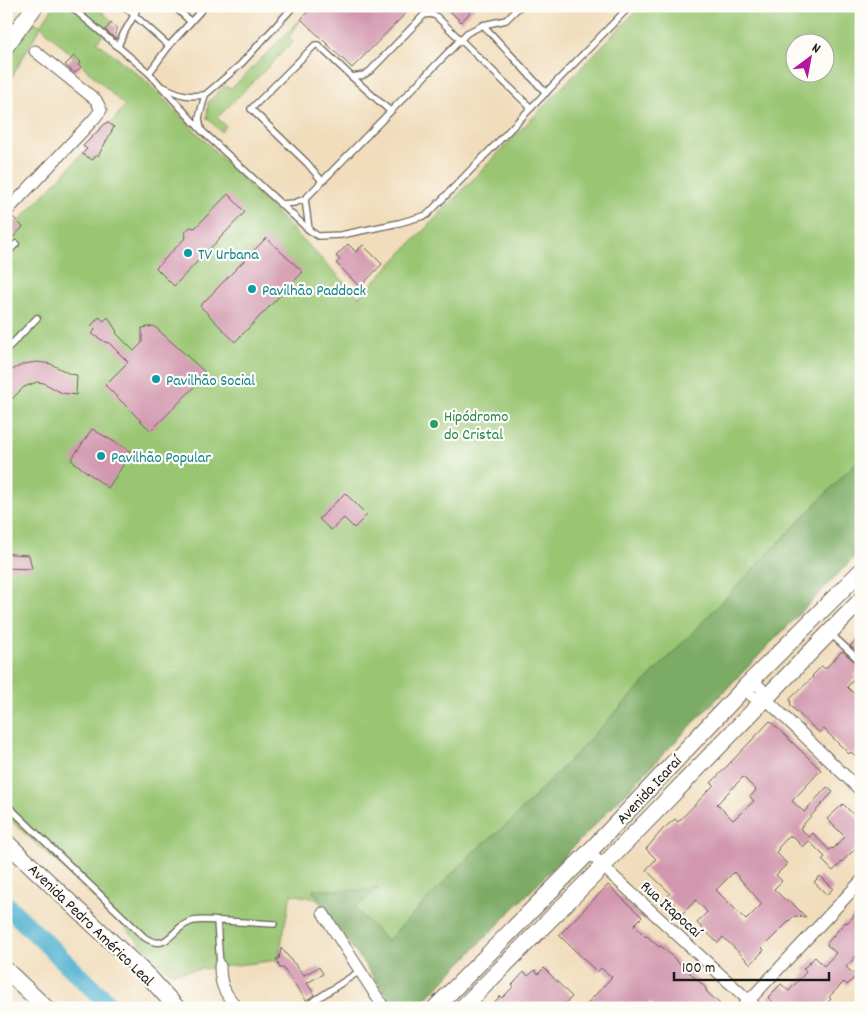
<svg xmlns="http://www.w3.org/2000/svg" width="867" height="1014" font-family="Dekko,sans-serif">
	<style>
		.green { fill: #9ac673; stroke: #5b7148; fill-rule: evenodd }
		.forest { fill: #7bab65; stroke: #4c6440 }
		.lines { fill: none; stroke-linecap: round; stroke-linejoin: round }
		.river { stroke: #51b2d0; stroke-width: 19 }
		.building { fill: #d297ae; fill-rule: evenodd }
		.lane-casing { stroke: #676054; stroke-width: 8 }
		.street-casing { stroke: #676054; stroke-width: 13 }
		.secondary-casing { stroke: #676054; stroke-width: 18 }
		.lane { stroke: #fff; stroke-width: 5.5 }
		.street { stroke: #fff; stroke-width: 11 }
		.secondary { stroke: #fff; stroke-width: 16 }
		.culture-dot { fill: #0f9aa8; stroke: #fdfcf7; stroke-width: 2 }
		.leisure-dot { fill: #2e9e5b; stroke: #fdfcf7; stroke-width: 2 }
		.labels { text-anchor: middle; stroke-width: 4.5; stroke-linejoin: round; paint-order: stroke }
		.culture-label { font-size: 16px; fill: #0d838f; stroke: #fdfcf7; text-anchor: start }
		.leisure-label { font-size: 16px; fill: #27864d; stroke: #fdfcf7; text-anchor: start }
		.street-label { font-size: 16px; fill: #1c1c1c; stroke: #fdfcf7 }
	</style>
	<rect width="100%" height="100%" fill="#fdfcf7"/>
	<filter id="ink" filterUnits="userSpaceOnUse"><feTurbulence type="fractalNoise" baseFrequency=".02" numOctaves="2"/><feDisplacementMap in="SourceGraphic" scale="10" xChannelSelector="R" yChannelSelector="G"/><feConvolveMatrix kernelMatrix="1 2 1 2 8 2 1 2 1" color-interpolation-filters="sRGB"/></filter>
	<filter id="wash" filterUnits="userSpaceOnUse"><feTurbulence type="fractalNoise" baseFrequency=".0096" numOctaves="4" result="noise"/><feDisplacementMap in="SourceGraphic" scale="20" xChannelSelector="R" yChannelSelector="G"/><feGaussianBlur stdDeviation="1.12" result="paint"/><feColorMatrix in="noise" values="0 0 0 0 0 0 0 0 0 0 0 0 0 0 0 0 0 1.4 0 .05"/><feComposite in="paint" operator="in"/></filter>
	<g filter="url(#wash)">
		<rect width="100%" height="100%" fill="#f1ddbc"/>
		<g class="green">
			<path d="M54,6H96L113,22L97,42L145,80L359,297L641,6H861V550L417,1008H396L318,899L291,894L278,960L170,973L106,908L6,816V235L104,131L125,106L41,26L6,87V57L28,21L41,25ZM794,42H824V72H794Z"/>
			<polygon points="301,19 289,37 293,42 217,118 226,126 221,132 207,118 208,102 224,86 232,88"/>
		</g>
		<path class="forest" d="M861,457V550L417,1008H396L317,899L319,896L313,893L314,889C336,891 357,891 379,888L355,908L387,941L472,853L509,823Z"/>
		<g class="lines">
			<polyline class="river" points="6,905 113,1008"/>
		</g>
		<g id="blocks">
			<g class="building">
				<polygon points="313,6 413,6 352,68 301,19"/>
				<polygon points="445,6 476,6 461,22"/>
				<polygon points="111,23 116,27 116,39 105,30"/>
				<polygon points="74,56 81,62 78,65 81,67 75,73 65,65"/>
				<polygon points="107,122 114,127 98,156 96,155 93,160 82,154 87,149 83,146"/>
				<polygon points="228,194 245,212 174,286 156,268 186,237 185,232 190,227 195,228"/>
				<polygon points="13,217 23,227 6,245 6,224"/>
				<polygon points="266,238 303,272 235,342 200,306"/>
				<polygon points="348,244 356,252 363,245 382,264 360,287 336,263 340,260 336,256"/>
				<polygon points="99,317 104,321 108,317 117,332 116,333 134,351 142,343 142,328 154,326 207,374 151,431 105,385 128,362 108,342 107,343 92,334 95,330 91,326"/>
				<polygon points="37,362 51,364 70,374 77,375 76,395 62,393 44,383 37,382 24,387 6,405 6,376 12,370 24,364"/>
				<polygon points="92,429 132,452 108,488 71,460"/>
				<polygon points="345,493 367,515 354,528 344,518 331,530 319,519"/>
				<polygon points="6,553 12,554 29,555 32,569 6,568"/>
				<polygon points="861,635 861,655 850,646"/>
				<polygon points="842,651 861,667 854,675 856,677 847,687 861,700 861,761 851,752 849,754 824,729 820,733 814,728 791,706 790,699 813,677 812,676 822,666 825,669"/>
				<path d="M770,721L821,770L792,801L804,812L827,787L833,792L800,828L809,837L813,833L829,850L832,848L833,849L845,837L827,819L843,804L861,822V843L833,871L822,860L825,857L809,841L803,847L792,836L791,837L790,835L778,848L779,849L776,852L787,864L776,875L782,881L774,889L786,901L791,902L806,917L794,916L762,948L764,950L751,964L723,937L718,943L697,923L707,912L696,900L683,913L667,897L670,893L646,870L656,859L646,849L663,829L675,819L678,822L714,785L711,783ZM743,777L756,790L750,797L754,801L733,820L717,804ZM734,872L762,904L746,920L716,890Z"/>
				<polygon points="820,876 833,888 827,895 814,882"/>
				<polygon points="608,885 642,917 634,925 646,937 647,936 659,947 661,946 705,987 707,992 720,1004 716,1008 656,1008 650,1002 645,1008 583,1008 612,977 601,968 597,972 559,935"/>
				<polygon points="861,908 861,951 846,967 856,976 847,985 844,982 829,997 831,999 823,1008 778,1008 768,997 781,984 789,991 806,972 803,969 815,957 824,966 836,953 827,945 828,942 845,922 847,923"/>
				<polygon points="281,948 304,975 319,967 323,974 307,983 315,995 306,1000 283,968 280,968 276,959 279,959"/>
				<polygon points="544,968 572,997 562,1007 559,1004 555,1008 489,1008 500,996 502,998 514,986 512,985 524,972 528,976 535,970 538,974"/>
			</g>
		</g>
	</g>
	<g filter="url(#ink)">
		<use href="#blocks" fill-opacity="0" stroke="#676054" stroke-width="1"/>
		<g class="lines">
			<g class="lane-casing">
				<g id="lane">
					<polyline points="70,6 149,73 201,130 309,230 318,236 341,235 399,223 427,215 630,6"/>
					<polyline points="124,6 169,46"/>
					<polyline points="174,6 190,21"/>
					<polyline points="483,25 546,93"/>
					<path d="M118,47C122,32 133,21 138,6"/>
					<polyline points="149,73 169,46 205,6"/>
					<polyline points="352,77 390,111"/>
					<path d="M164,87C180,95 187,97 205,95"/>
					<polyline points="201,129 199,118 205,95 240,65 294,6"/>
					<polyline points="322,181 307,163 251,109 315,45 318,45 352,77 364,75 370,71 424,15 430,14 436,16 531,108"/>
					<polyline points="305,199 309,229"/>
					<polyline points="280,204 294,203 305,199 467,33 483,25 506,20 520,6"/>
					<polyline points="6,254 16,244"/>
					<polyline points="6,350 37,318"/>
					<polyline points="831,634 861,662"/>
					<path d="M6,804L144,937C169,954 171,926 193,921C203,919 214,921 224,921C240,922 257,923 274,924"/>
					<polyline points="217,921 220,966"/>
					<polyline points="303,1008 360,971"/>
				</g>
			</g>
			<g class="street-casing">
				<g id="street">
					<polyline points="6,212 93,120 101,110 96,100 35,51"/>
					<path d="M765,698C754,699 749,697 747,685C759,683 762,687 765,698L861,791"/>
					<polyline points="589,852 613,876 757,1008"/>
					<polyline points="323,913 384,1008"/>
					<path d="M220,966C220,986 225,993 237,1008"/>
					<polyline points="742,1008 861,881"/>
				</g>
			</g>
			<g class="secondary-casing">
				<g id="secondary">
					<polyline points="6,46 35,6"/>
					<polyline points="6,842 150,978 177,1008"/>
					<polyline points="6,970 46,1008"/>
					<polyline points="435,1008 589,852 747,685 861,571"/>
					<polyline points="462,1008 603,866 861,600"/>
				</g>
			</g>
			<use href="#lane" class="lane"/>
			<use href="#street" class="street"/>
			<use href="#secondary" class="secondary"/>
		</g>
	</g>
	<g class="culture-dot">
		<circle cx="188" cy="253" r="5"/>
		<circle cx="252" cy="289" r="5"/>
		<circle cx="156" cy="379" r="5"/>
		<circle cx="101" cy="456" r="5"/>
	</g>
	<circle class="leisure-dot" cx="434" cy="424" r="5"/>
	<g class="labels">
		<g class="culture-label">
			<text x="198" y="259">TV Urbana</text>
			<text x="262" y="295">Pavilhão Paddock</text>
			<text x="166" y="385">Pavilhão Social</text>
			<text x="111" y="462">Pavilhão Popular</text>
		</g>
		<g class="leisure-label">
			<text x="444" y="421">Hipódromo<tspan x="444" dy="18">do Cristal</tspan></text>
		</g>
		<g class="street-label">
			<text transform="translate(648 789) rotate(-47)" y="6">Avenida Icaraí</text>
			<text transform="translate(672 908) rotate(42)" y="6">Rua Itapocaí</text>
			<text transform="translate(92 924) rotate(44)" y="6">Avenida Pedro Américo Leal</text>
		</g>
	</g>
	<rect width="867" height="1014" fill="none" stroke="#fdfcf7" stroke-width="25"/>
	<g transform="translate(810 58) rotate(32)"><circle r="24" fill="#fdfcf7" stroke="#a3a29f"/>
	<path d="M0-4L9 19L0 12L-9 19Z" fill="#b5179e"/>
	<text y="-8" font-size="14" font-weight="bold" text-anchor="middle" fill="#1c1c1c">N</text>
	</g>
	<path d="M674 972v8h155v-8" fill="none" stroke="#1c1c1c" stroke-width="2.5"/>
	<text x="682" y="972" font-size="15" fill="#1c1c1c" stroke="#fdfcf7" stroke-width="4" paint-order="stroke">100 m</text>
</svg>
